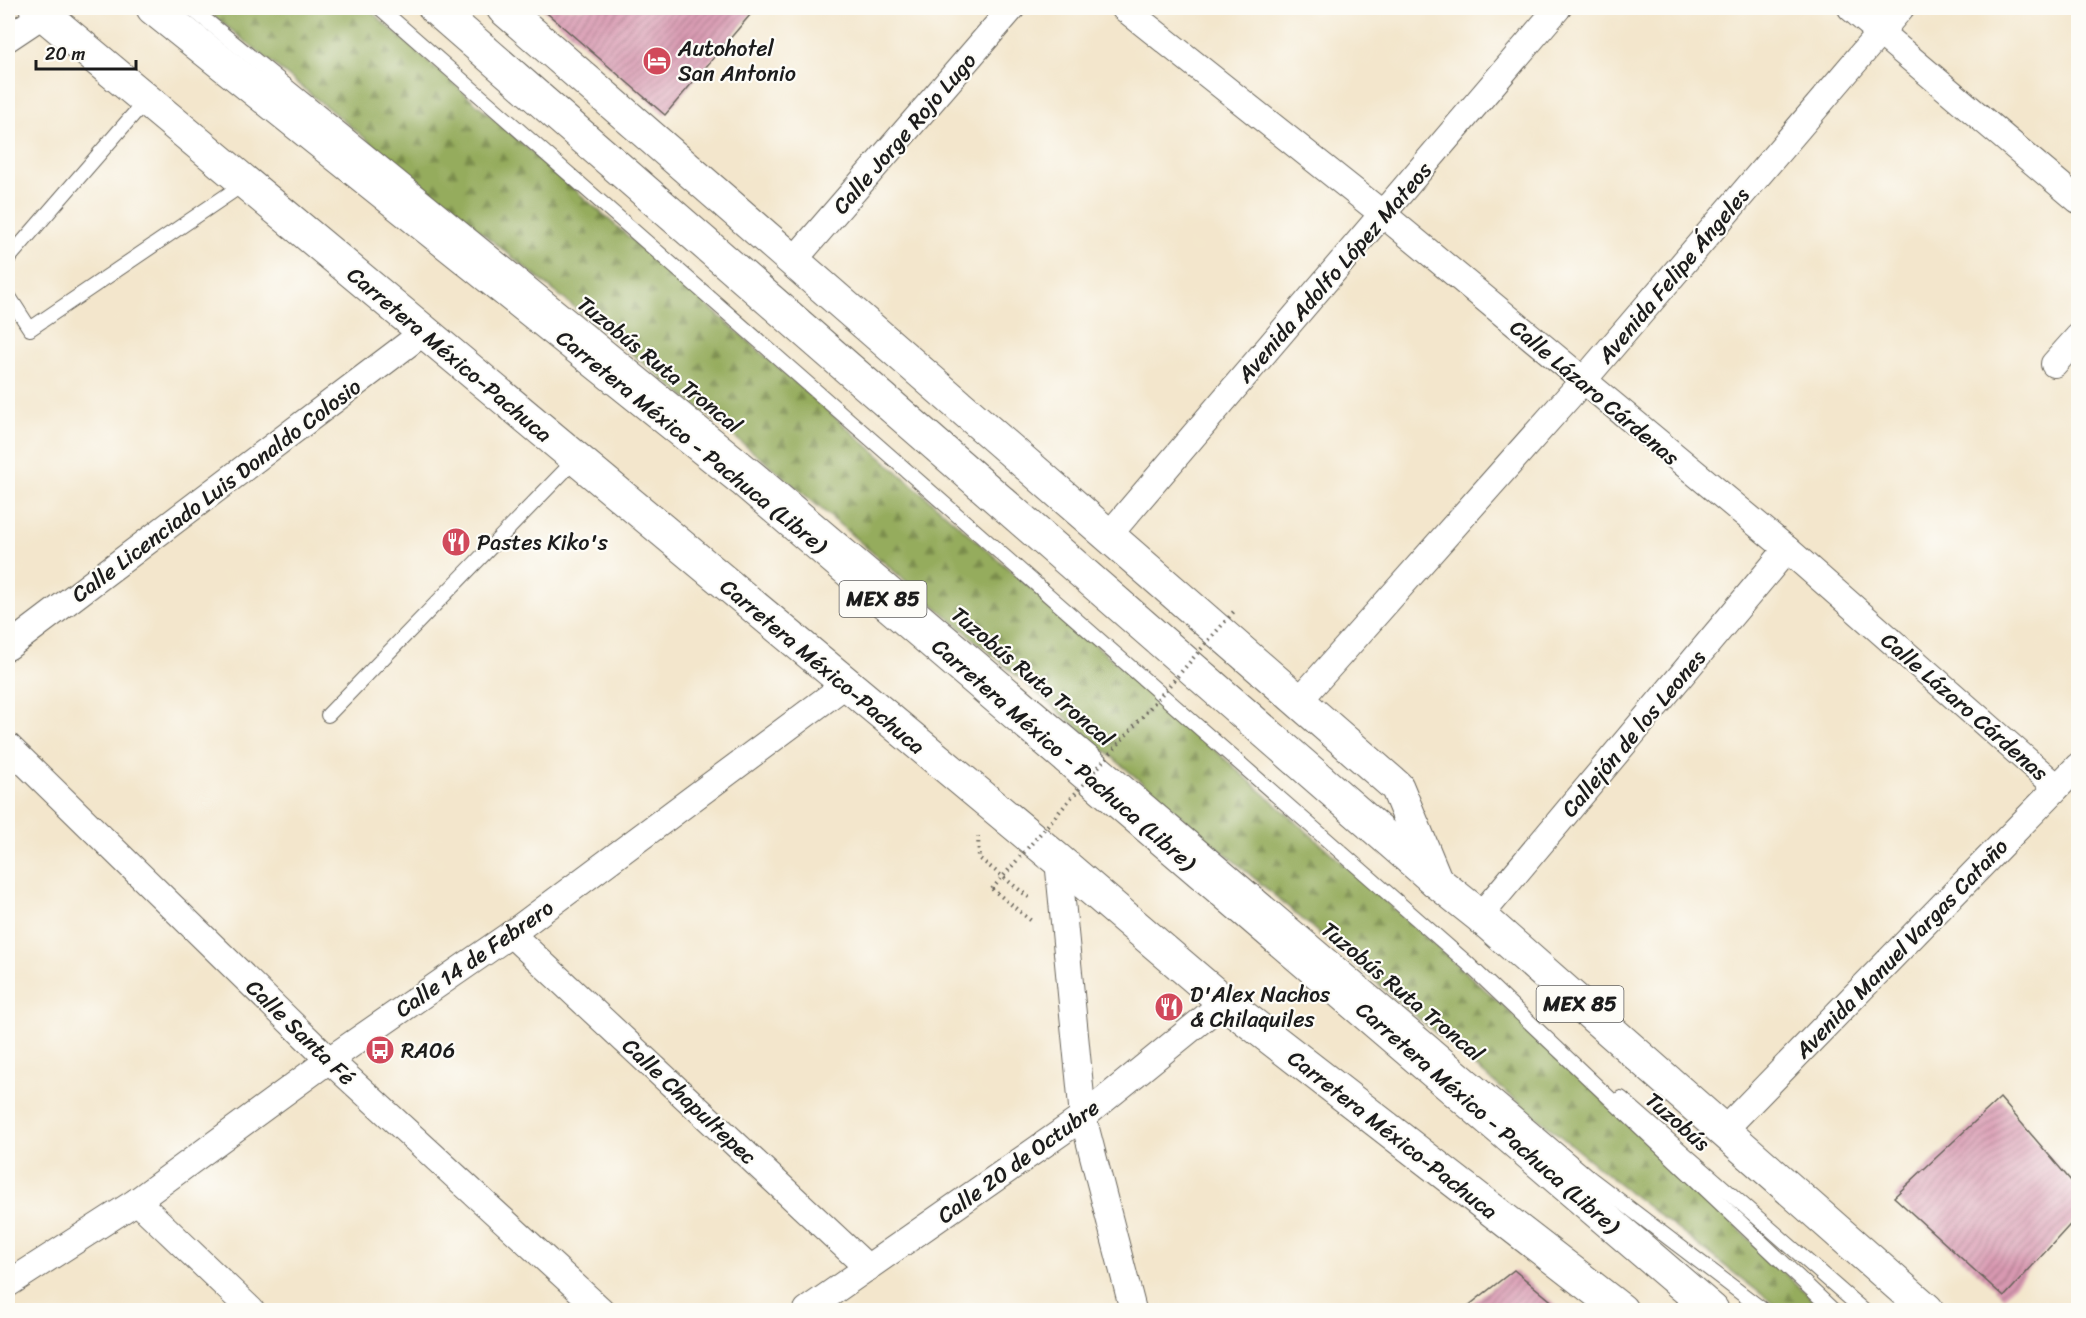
<svg xmlns="http://www.w3.org/2000/svg" width="2086" height="1318" font-family="Sriracha,sans-serif">
	<style>
		.forest { fill: url(#forest-firs); stroke: #58643c; stroke-width: 1.5 }
		.building { fill: url(#building-hatch) }
		.lines { fill: none; stroke-linecap: round; stroke-linejoin: round }
		.service-casing { stroke: #67635a; stroke-width: 16 }
		.minor-casing { stroke: #67635a; stroke-width: 28 }
		.tertiary-casing { stroke: #67635a; stroke-width: 35 }
		.trunk-casing { stroke: #67635a; stroke-width: 35 }
		.path { stroke: #67635a; stroke-width: 4; stroke-dasharray: 1.5 4.5; stroke-linecap: butt }
		.service { stroke: #fff; stroke-width: 14 }
		.minor { stroke: #fff; stroke-width: 26 }
		.tertiary { stroke: #fff; stroke-width: 33 }
		.trunk { stroke: #fff; stroke-width: 33 }
		.path-bridge { stroke: #67635a; stroke-width: 4; stroke-dasharray: 1.5 4.5; stroke-linecap: butt }
		.labels { text-anchor: middle; stroke-width: 4.5; stroke-linejoin: round; paint-order: stroke }
		.shield { fill: #fdfcf7; stroke: #605f5e; stroke-width: 1.5 }
		.shield-label { font-size: 21px; font-weight: bold; fill: #1c1c1c }
		.poi-label { font-size: 22px; fill: #1c1c1c; stroke: #fdfcf7; text-anchor: start }
		.street-label { font-size: 22px; fill: #1c1c1c; stroke: #fdfcf7 }
	</style>
	<defs>
		<pattern id="forest-firs" width="22" height="20" patternUnits="userSpaceOnUse" patternTransform="scale(1.5)"><rect width="22" height="20" fill="#95ac5d"/><path d="M5 1l3.5 6h-7zM16 11l3.5 6h-7z" fill="#798b4c"/></pattern>
		<pattern id="building-hatch" width="6" height="6" patternUnits="userSpaceOnUse" patternTransform="scale(1.5)"><rect width="6" height="6" fill="#d899b1"/><path d="M-1 1l2-2M0 6l6-6M5 7l2-2" fill="none" stroke="#ae7c8f"/></pattern>
	</defs>
	<rect width="100%" height="100%" fill="#fdfcf7"/>
	<filter id="ink" filterUnits="userSpaceOnUse"><feTurbulence type="fractalNoise" baseFrequency=".0167" numOctaves="2"/><feDisplacementMap in="SourceGraphic" scale="12" xChannelSelector="R" yChannelSelector="G"/><feConvolveMatrix kernelMatrix="1 2 1 2 8 2 1 2 1" color-interpolation-filters="sRGB"/></filter>
	<filter id="wash" filterUnits="userSpaceOnUse"><feTurbulence type="fractalNoise" baseFrequency=".008" numOctaves="4" result="noise"/><feDisplacementMap in="SourceGraphic" scale="24" xChannelSelector="R" yChannelSelector="G"/><feGaussianBlur stdDeviation="1.35" result="paint"/><feColorMatrix in="noise" values="0 0 0 0 0 0 0 0 0 0 0 0 0 0 0 0 0 1.4 0 .05"/><feComposite in="paint" operator="in"/></filter>
	<g filter="url(#wash)">
		<rect width="100%" height="100%" fill="#f3e6cc"/>
		<polygon class="forest" points="204,8 367,8 1146,689 1534,1033 1823,1310 1782,1310 1629,1192 1485,1075 778,472"/>
		<g id="blocks">
			<g class="building">
				<polygon points="541,8 756,8 665,115"/>
				<polygon points="2000,1098 2078,1189 2078,1216 2004,1297 1894,1197"/>
				<polygon points="1514,1270 1562,1310 1463,1310"/>
			</g>
		</g>
	</g>
	<g filter="url(#ink)">
		<use href="#blocks" fill-opacity="0" stroke="#67635a" stroke-width="1.5"/>
		<g class="lines">
			<g class="service-casing">
				<g id="service">
					<polyline points="191,8 758,470 1590,1178 1763,1310"/>
					<polyline points="380,8 1466,962 1833,1310"/>
					<polyline points="8,259 146,100"/>
					<polyline points="8,295 30,329 245,183"/>
					<polyline points="328,715 575,460"/>
					<polyline points="1621,1098 1863,1310"/>
				</g>
			</g>
			<g class="minor-casing">
				<g id="minor">
					<polyline points="1124,8 1384,215 1787,549 2057,787"/>
					<polyline points="1851,8 2078,200"/>
					<polyline points="8,38 44,14"/>
					<polyline points="795,259 1012,8"/>
					<polyline points="2054,364 2078,337"/>
					<polyline points="1108,536 1558,8"/>
					<polyline points="8,647 424,332"/>
					<polyline points="1298,702 1582,382 1901,8"/>
					<polyline points="8,746 329,1060 601,1310"/>
					<polyline points="1058,860 1083,1117 1133,1310"/>
					<polyline points="1480,916 1787,549"/>
					<polyline points="511,934 868,1268"/>
					<polyline points="1724,1130 2078,766"/>
					<polyline points="137,1201 251,1310"/>
					<polyline points="8,1284 137,1201 329,1060 511,934 845,685"/>
					<polyline points="807,1310 1083,1117 1224,1002"/>
				</g>
			</g>
			<g class="tertiary-casing">
				<g id="tertiary">
					<polyline points="36,8 1058,860 1224,1002 1621,1310"/>
					<polyline points="503,8 1397,787 1436,881"/>
				</g>
			</g>
			<g class="trunk-casing">
				<g id="trunk">
					<polyline points="153,8 743,480 1712,1310"/>
					<polyline points="435,8 1436,881 1480,916 1927,1310"/>
				</g>
			</g>
			<g class="path">
				<polyline points="978,836 979,858 1031,899"/>
				<polyline points="992,889 1034,923"/>
			</g>
			<use href="#service" class="service"/>
			<use href="#minor" class="minor"/>
			<use href="#tertiary" class="tertiary"/>
			<use href="#trunk" class="trunk"/>
			<polyline class="path-bridge" points="992,889 1236,609"/>
		</g>
	</g>
	<defs>
		<g id="hotel-disc" transform="scale(1.5)"><circle r="9.5" fill="#d1495b" stroke="#fdfcf7"/><path d="M-6-4.5h1.5V1H6V5H4.5V3h-9V5H-6ZM-4 0a1.8 1.8 0 1 1 3.6 0ZM.5 0V-2.5h3Q6-2.5 6 0Z" fill="#fff"/></g>
		<g id="restaurant-disc" transform="scale(1.5)"><circle r="9.5" fill="#d1495b" stroke="#fdfcf7"/><path d="M-5-6h1v4h1v-4h1v4h1v-4h1v5L-1.5 .5V6h-2V.5L-5-1ZM5-6V6H3V1.5H1.5Q1.5-4 5-6Z" fill="#fff"/></g>
		<g id="bus-disc" transform="scale(1.5)"><circle r="9.5" fill="#d1495b" stroke="#fdfcf7"/><path d="M-5-6H5V4H4V6H2V4H-2V6H-4V4H-5ZM-3.5-4V0h7V-4ZM-3.5 1.2v1.5H-2V1.2ZM2 1.2v1.5H3.5V1.2Z" fill="#fff"/></g>
	</defs>
	<g fill-rule="evenodd">
		<use href="#hotel-disc" x="657" y="61"/>
		<use href="#restaurant-disc" x="456" y="542"/>
		<use href="#restaurant-disc" x="1169" y="1007"/>
		<use href="#bus-disc" x="380" y="1050"/>
	</g>
	<g class="labels">
		<g class="shield">
			<rect x="839.5" y="581" width="87" height="36" rx="4.5"/>
			<rect x="1536.5" y="986" width="87" height="36" rx="4.5"/>
		</g>
		<g class="shield-label">
			<text x="883" y="606">MEX 85</text>
			<text x="1580" y="1011">MEX 85</text>
		</g>
		<g class="poi-label">
			<text x="678" y="56">Autohotel<tspan x="678" dy="25">San Antonio</tspan></text>
			<text x="477" y="550">Pastes Kiko's</text>
			<text x="1190" y="1002">D'Alex Nachos<tspan x="1190" dy="25">&amp; Chilaquiles</tspan></text>
			<text x="401" y="1058">RA06</text>
		</g>
		<g class="street-label">
			<text transform="translate(904 133) rotate(-49)" y="8">Calle Jorge Rojo Lugo</text>
			<text transform="translate(1334 272) rotate(-49)" y="8">Avenida Adolfo López Mateos</text>
			<text transform="translate(1673 275) rotate(-50)" y="8">Avenida Felipe Ángeles</text>
			<text transform="translate(450 354) rotate(40)" y="8">Carretera México-Pachuca</text>
			<text transform="translate(660 364) rotate(39)" y="8">Tuzobús Ruta Troncal</text>
			<text transform="translate(1595 392) rotate(40)" y="8">Calle Lázaro Cárdenas</text>
			<text transform="translate(692 441) rotate(39)" y="8">Carretera México - Pachuca (Libre)</text>
			<text transform="translate(216 490) rotate(-37)" y="8">Calle Licenciado Luis Donaldo Colosio</text>
			<text transform="translate(823 666) rotate(40)" y="8">Carretera México-Pachuca</text>
			<text transform="translate(1033 676) rotate(40)" y="8">Tuzobús Ruta Troncal</text>
			<text transform="translate(1965 706) rotate(41)" y="8">Calle Lázaro Cárdenas</text>
			<text transform="translate(1633 733) rotate(-50)" y="8">Callejón de los Leones</text>
			<text transform="translate(1064 754) rotate(41)" y="8">Carretera México - Pachuca (Libre)</text>
			<text transform="translate(1901 948) rotate(-46)" y="8">Avenida Manuel Vargas Cataño</text>
			<text transform="translate(474 958) rotate(-35)" y="8">Calle 14 de Febrero</text>
			<text transform="translate(1403 991) rotate(40)" y="8">Tuzobús Ruta Troncal</text>
			<text transform="translate(301 1032) rotate(44)" y="8">Calle Santa Fé</text>
			<text transform="translate(690 1101) rotate(43)" y="8">Calle Chapultepec</text>
			<text transform="translate(1488 1117) rotate(41)" y="8">Carretera México - Pachuca (Libre)</text>
			<text transform="translate(1678 1121) rotate(41)" y="8">Tuzobús</text>
			<text transform="translate(1393 1134) rotate(38)" y="8">Carretera México-Pachuca</text>
			<text transform="translate(1018 1161) rotate(-36)" y="8">Calle 20 de Octubre</text>
		</g>
	</g>
	<rect width="2086" height="1318" fill="none" stroke="#fdfcf7" stroke-width="30"/>
	<path d="M36 60v9h100v-9" fill="none" stroke="#1c1c1c" stroke-width="3"/>
	<text x="45" y="60" font-size="18" fill="#1c1c1c" stroke="#fdfcf7" stroke-width="4.5" paint-order="stroke">20 m</text>
</svg>
